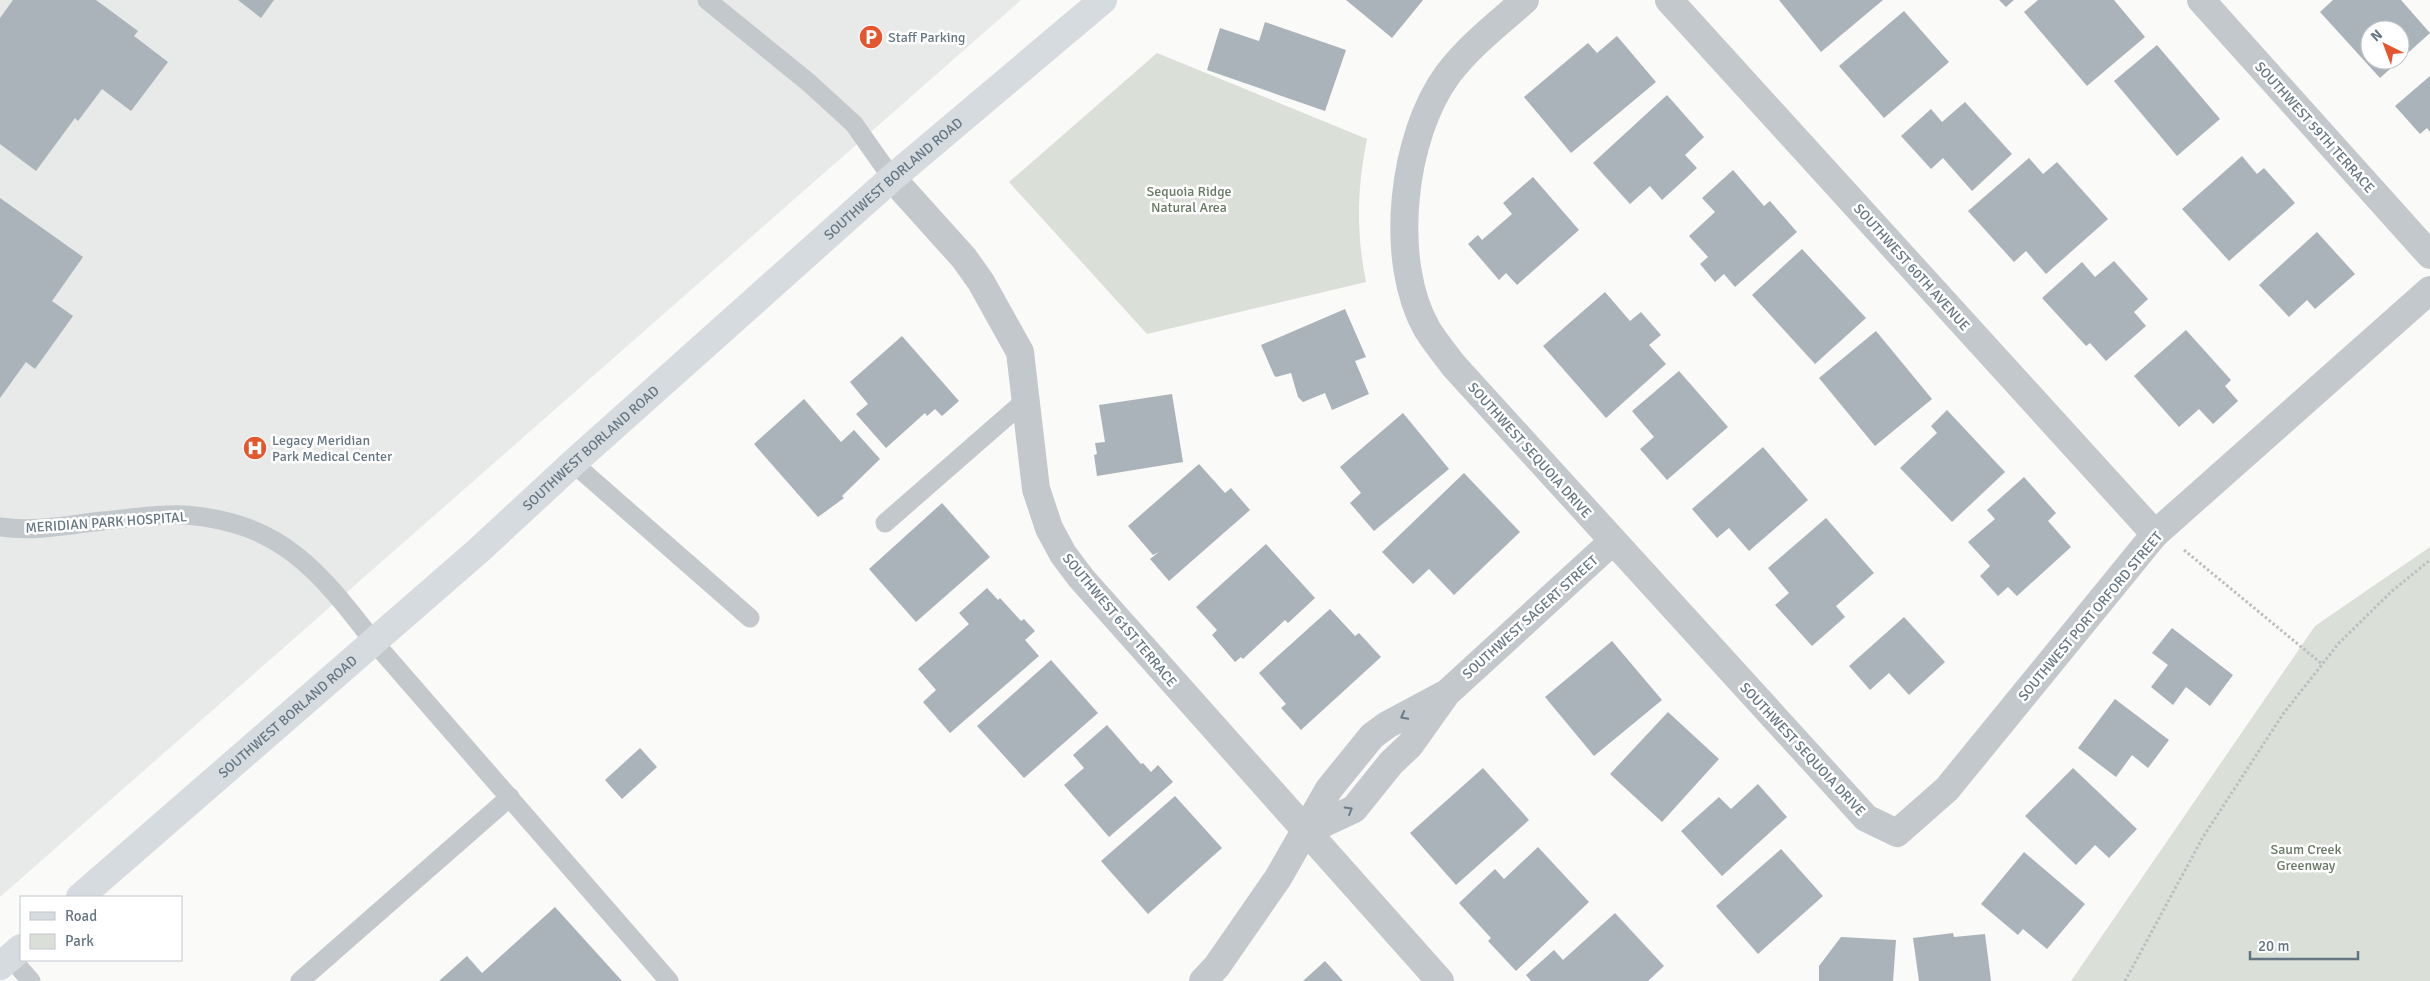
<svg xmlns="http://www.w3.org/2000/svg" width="2430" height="981" font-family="Signika,sans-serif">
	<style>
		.built { fill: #e8e9e9 }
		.green { fill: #dadfd7 }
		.building { fill: #aab3b9; fill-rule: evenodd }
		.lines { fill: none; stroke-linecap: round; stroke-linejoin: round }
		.path { stroke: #bbbfc2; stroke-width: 3; stroke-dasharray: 2.5 2.5; stroke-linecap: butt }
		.service { stroke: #c3c8cc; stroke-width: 19 }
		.minor { stroke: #c3c8cc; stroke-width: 28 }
		.secondary { stroke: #d6dbdf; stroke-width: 28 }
		.oneway { stroke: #6a7a87 }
		.labels { text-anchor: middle; stroke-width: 5; stroke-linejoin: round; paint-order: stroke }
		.poi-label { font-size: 14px; fill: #657683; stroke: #fff; text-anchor: start }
		.street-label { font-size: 14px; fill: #657683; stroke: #fff }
		.park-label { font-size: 14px; fill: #687a64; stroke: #fff }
	</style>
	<rect width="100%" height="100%" fill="#fafaf8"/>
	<polygon class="built" points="0,0 1021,0 0,897"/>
	<g class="green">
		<path d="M1157,53L1367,139C1357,188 1356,233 1366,282L1147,334L1009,182Z"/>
		<polygon points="2430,547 2430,981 2071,981 2315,626"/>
	</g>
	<g class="building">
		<polygon points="13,0 96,0 138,31 134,36 168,62 131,111 102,89 78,121 75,118 36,171 0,144 0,18"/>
		<polygon points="238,0 274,0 261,18"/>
		<polygon points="1346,0 1423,0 1392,38"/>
		<polygon points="1779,0 1883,0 1821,52"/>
		<polygon points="1999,0 2014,0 2006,7"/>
		<polygon points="2038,0 2114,0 2145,37 2087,86 2024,12"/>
		<path d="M2333,0H2401L2430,33L2380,78L2320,12ZM2370,30H2400V60H2370Z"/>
		<polygon points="1904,11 1949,62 1884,118 1839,66"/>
		<polygon points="1265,22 1346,50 1325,111 1207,70 1220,28 1259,41"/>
		<polygon points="1617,36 1656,82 1571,153 1524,97 1588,43 1597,53"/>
		<polygon points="2157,45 2220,119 2177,156 2114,81"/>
		<polygon points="2430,76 2430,132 2427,128 2420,134 2395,106"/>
		<polygon points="1667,95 1704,137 1685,155 1697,168 1662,200 1650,186 1630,204 1593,163"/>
		<polygon points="1965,102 2012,154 1972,191 1943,158 1931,169 1901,136 1931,109 1942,122"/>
		<polygon points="2242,156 2257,174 2264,168 2295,203 2229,261 2182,209"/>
		<polygon points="2029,158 2043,174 2057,162 2108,219 2046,274 2026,251 2014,262 1968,211"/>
		<polygon points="1733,170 1764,206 1770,201 1797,232 1735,287 1724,274 1715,282 1700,264 1708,257 1689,236 1715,212 1702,198"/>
		<polygon points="1533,177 1579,230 1517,285 1506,273 1499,280 1468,244 1478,235 1482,240 1512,214 1503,203"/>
		<polygon points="0,198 83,257 52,301 73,316 35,369 26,362 0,398"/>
		<polygon points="2317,232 2355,274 2315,309 2307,300 2289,317 2259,285"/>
		<polygon points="1802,249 1866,318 1815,364 1752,295"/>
		<polygon points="2114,261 2148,299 2134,312 2146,326 2106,361 2090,343 2086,346 2042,298 2082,262 2095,277"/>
		<polygon points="1605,292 1630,321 1641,312 1661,335 1649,345 1666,364 1606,418 1543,346"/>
		<polygon points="1345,309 1366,357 1355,361 1369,394 1332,410 1325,393 1303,402 1298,397 1291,373 1276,377 1274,375 1261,345"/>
		<polygon points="2186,330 2231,380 2225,386 2238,401 2213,424 2199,409 2179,427 2134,376"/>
		<polygon points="1876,331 1932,399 1875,446 1819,378"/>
		<polygon points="902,336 959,401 942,416 935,409 927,416 925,413 886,448 856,414 868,404 850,382"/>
		<polygon points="1679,371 1728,427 1667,480 1640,449 1654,437 1632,411"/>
		<polygon points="1172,394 1183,462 1097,476 1094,455 1097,454 1095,443 1105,442 1099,405"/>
		<polygon points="804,399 841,442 854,430 880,459 842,496 844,498 818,517 754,444"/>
		<polygon points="1947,410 2005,472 1952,522 1900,468 1937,433 1931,426"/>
		<polygon points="1403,413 1449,469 1374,531 1350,503 1361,493 1340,467"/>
		<polygon points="1763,447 1808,500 1749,551 1729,528 1717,538 1692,509"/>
		<polygon points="1199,464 1225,493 1231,488 1250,510 1169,581 1150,559 1159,552 1153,555 1128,526"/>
		<polygon points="1464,473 1520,532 1454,595 1429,569 1413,584 1382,552"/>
		<polygon points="2024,477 2056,513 2048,521 2071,547 2017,596 2008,587 1998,596 1980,576 1990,566 1968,542 1995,519 1987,510"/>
		<polygon points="942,503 990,557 916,622 869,569"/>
		<polygon points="1826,518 1874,573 1836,606 1845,617 1812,646 1775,605 1789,593 1768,568"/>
		<polygon points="1266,544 1315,598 1288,623 1285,620 1243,659 1241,657 1235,662 1212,635 1217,630 1196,607"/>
		<polygon points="987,588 998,600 1000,598 1021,621 1024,619 1035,631 1025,640 1039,656 950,733 923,702 936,690 918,669 969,624 959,613"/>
		<polygon points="1330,609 1355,636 1359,633 1381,657 1301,730 1281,708 1286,704 1259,673"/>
		<polygon points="1904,617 1945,662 1909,695 1889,673 1870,690 1849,666"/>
		<polygon points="2172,628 2233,675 2210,706 2186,687 2173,705 2151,687 2168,665 2152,653"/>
		<polygon points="1612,641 1662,700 1594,756 1545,697"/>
		<polygon points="1051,660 1098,713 1024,778 977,726"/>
		<polygon points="2115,699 2169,740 2148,768 2132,755 2116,777 2078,748"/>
		<polygon points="1668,712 1719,759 1662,822 1610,774"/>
		<polygon points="1107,725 1141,764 1143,763 1151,772 1158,765 1173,782 1109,837 1064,785 1084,768 1073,755"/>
		<polygon points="640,748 657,767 622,799 605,780"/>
		<polygon points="1483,768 1529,820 1456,885 1410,833"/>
		<polygon points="2073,768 2137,829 2109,858 2095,845 2076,865 2025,816"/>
		<polygon points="1758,784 1787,817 1722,876 1681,831 1719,797 1731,809"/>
		<polygon points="1175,796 1222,848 1148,914 1101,861"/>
		<polygon points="1538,847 1589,902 1516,971 1488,941 1491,938 1459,903 1495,869 1504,879"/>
		<polygon points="1781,849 1823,896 1758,954 1716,906"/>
		<polygon points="2024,852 2085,904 2047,949 2023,929 2018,935 1981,904"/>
		<polygon points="555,907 622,981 439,981 467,956 482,973"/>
		<polygon points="1615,913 1664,966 1648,981 1531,981 1526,975 1554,950 1563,960"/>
		<polygon points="1953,933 1954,937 1985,934 1991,981 1919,981 1913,938"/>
		<polygon points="1841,937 1896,940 1893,981 1819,981 1819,966"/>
		<polygon points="1325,961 1343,981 1303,981"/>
	</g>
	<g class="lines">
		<g class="path">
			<polyline points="2184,550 2322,664"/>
			<polyline points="2125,981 2203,837 2283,714 2339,643 2392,591 2430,560"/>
		</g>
		<g class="service">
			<polyline points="707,0 808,82 854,124 892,178"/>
			<polyline points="573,463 750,618"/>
			<polyline points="885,523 1026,400"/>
			<path d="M0,527C35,532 68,525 102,521C126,519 162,513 186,515C282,523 319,571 374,642L669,981"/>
			<polyline points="10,957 31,981"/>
			<polyline points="300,981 510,797"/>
		</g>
		<g class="minor">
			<path d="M1525,0C1499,23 1470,45 1448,74C1402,136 1388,261 1427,329C1435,342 1445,354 1454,366L1866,818L1897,833L1947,789L2155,534L2430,290"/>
			<polyline points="1669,0 2155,534"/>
			<polyline points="2201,0 2430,255"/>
			<polyline points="892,178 964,258 981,282 1020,352 1036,489 1049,528 1063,554 1081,578 1440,981"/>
			<polyline points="1305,832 1354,809 1391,763 1410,745 1447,693 1613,541"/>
			<polyline points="1203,981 1217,966 1278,878 1329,789 1372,736 1387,725 1443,695"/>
		</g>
		<g class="secondary">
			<path id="s1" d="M80,897L478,551L573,463L892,178L1103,0"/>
			<polyline points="0,966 21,948"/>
		</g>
	</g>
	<defs><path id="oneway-chevron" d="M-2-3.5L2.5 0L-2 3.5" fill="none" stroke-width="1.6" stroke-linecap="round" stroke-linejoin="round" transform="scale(1.25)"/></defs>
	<g class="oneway">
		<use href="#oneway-chevron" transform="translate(1404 716) rotate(152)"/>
		<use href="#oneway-chevron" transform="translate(1349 810) rotate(-30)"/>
	</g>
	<defs>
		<g id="parking-disc" transform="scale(1.25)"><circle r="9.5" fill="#e4572e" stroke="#fff"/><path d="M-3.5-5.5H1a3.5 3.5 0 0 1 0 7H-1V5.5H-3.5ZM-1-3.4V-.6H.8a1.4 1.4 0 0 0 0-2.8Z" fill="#fff"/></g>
		<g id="hospital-disc" transform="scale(1.25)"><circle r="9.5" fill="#e4572e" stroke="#fff"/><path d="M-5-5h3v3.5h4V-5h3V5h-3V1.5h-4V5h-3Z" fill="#fff"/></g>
	</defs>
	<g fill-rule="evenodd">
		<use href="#parking-disc" x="871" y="37"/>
		<use href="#hospital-disc" x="255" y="448"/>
	</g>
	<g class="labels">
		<g class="poi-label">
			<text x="888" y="42">Staff Parking</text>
			<text x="272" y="445">Legacy Meridian<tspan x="272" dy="16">Park Medical Center</tspan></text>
		</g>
		<g class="street-label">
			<text transform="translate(2315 127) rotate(48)" y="5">SOUTHWEST 59TH TERRACE</text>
			<text dy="5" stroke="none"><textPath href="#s1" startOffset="1085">SOUTHWEST BORLAND ROAD</textPath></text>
			<text transform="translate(1912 267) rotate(48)" y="5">SOUTHWEST 60TH AVENUE</text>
			<text dy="5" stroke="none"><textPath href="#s1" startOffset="680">SOUTHWEST BORLAND ROAD</textPath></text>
			<text transform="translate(1530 450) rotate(48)" y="5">SOUTHWEST SEQUOIA DRIVE</text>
			<text transform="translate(106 522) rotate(-4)" y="5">MERIDIAN PARK HOSPITAL</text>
			<text transform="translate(2090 616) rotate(-50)" y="5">SOUTHWEST PORT ORFORD STREET</text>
			<text transform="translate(1530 617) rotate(-42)" y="5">SOUTHWEST SAGERT STREET</text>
			<text transform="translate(1120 620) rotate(50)" y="5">SOUTHWEST 61ST TERRACE</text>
			<text dy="5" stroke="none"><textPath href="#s1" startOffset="275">SOUTHWEST BORLAND ROAD</textPath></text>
			<text transform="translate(1803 749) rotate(47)" y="5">SOUTHWEST SEQUOIA DRIVE</text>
		</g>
		<g class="park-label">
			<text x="1189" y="196">Sequoia Ridge<tspan x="1189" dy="16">Natural Area</tspan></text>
			<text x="2306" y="854">Saum Creek<tspan x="2306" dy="16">Greenway</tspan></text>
		</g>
	</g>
	<rect x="20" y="896" width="162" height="65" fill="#ffffff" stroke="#c1c8cd"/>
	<rect x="30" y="912" width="25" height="8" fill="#d6dbdf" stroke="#c1c8cd"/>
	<text x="65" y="921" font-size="15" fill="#657683">Road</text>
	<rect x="30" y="934" width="25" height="15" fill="#dadfd7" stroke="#c1c8cd"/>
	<text x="65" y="946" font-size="15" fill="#657683">Park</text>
	<g transform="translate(2385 45) rotate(318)"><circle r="24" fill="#ffffff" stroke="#c1c8cd"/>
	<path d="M0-4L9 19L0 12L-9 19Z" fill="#e4572e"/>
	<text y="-8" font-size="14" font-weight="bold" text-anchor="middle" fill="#657683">N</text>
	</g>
	<path d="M2250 951v8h108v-8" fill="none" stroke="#657683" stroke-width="2.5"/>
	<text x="2258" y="951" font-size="15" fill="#657683" stroke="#ffffff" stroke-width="4" paint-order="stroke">20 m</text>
</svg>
